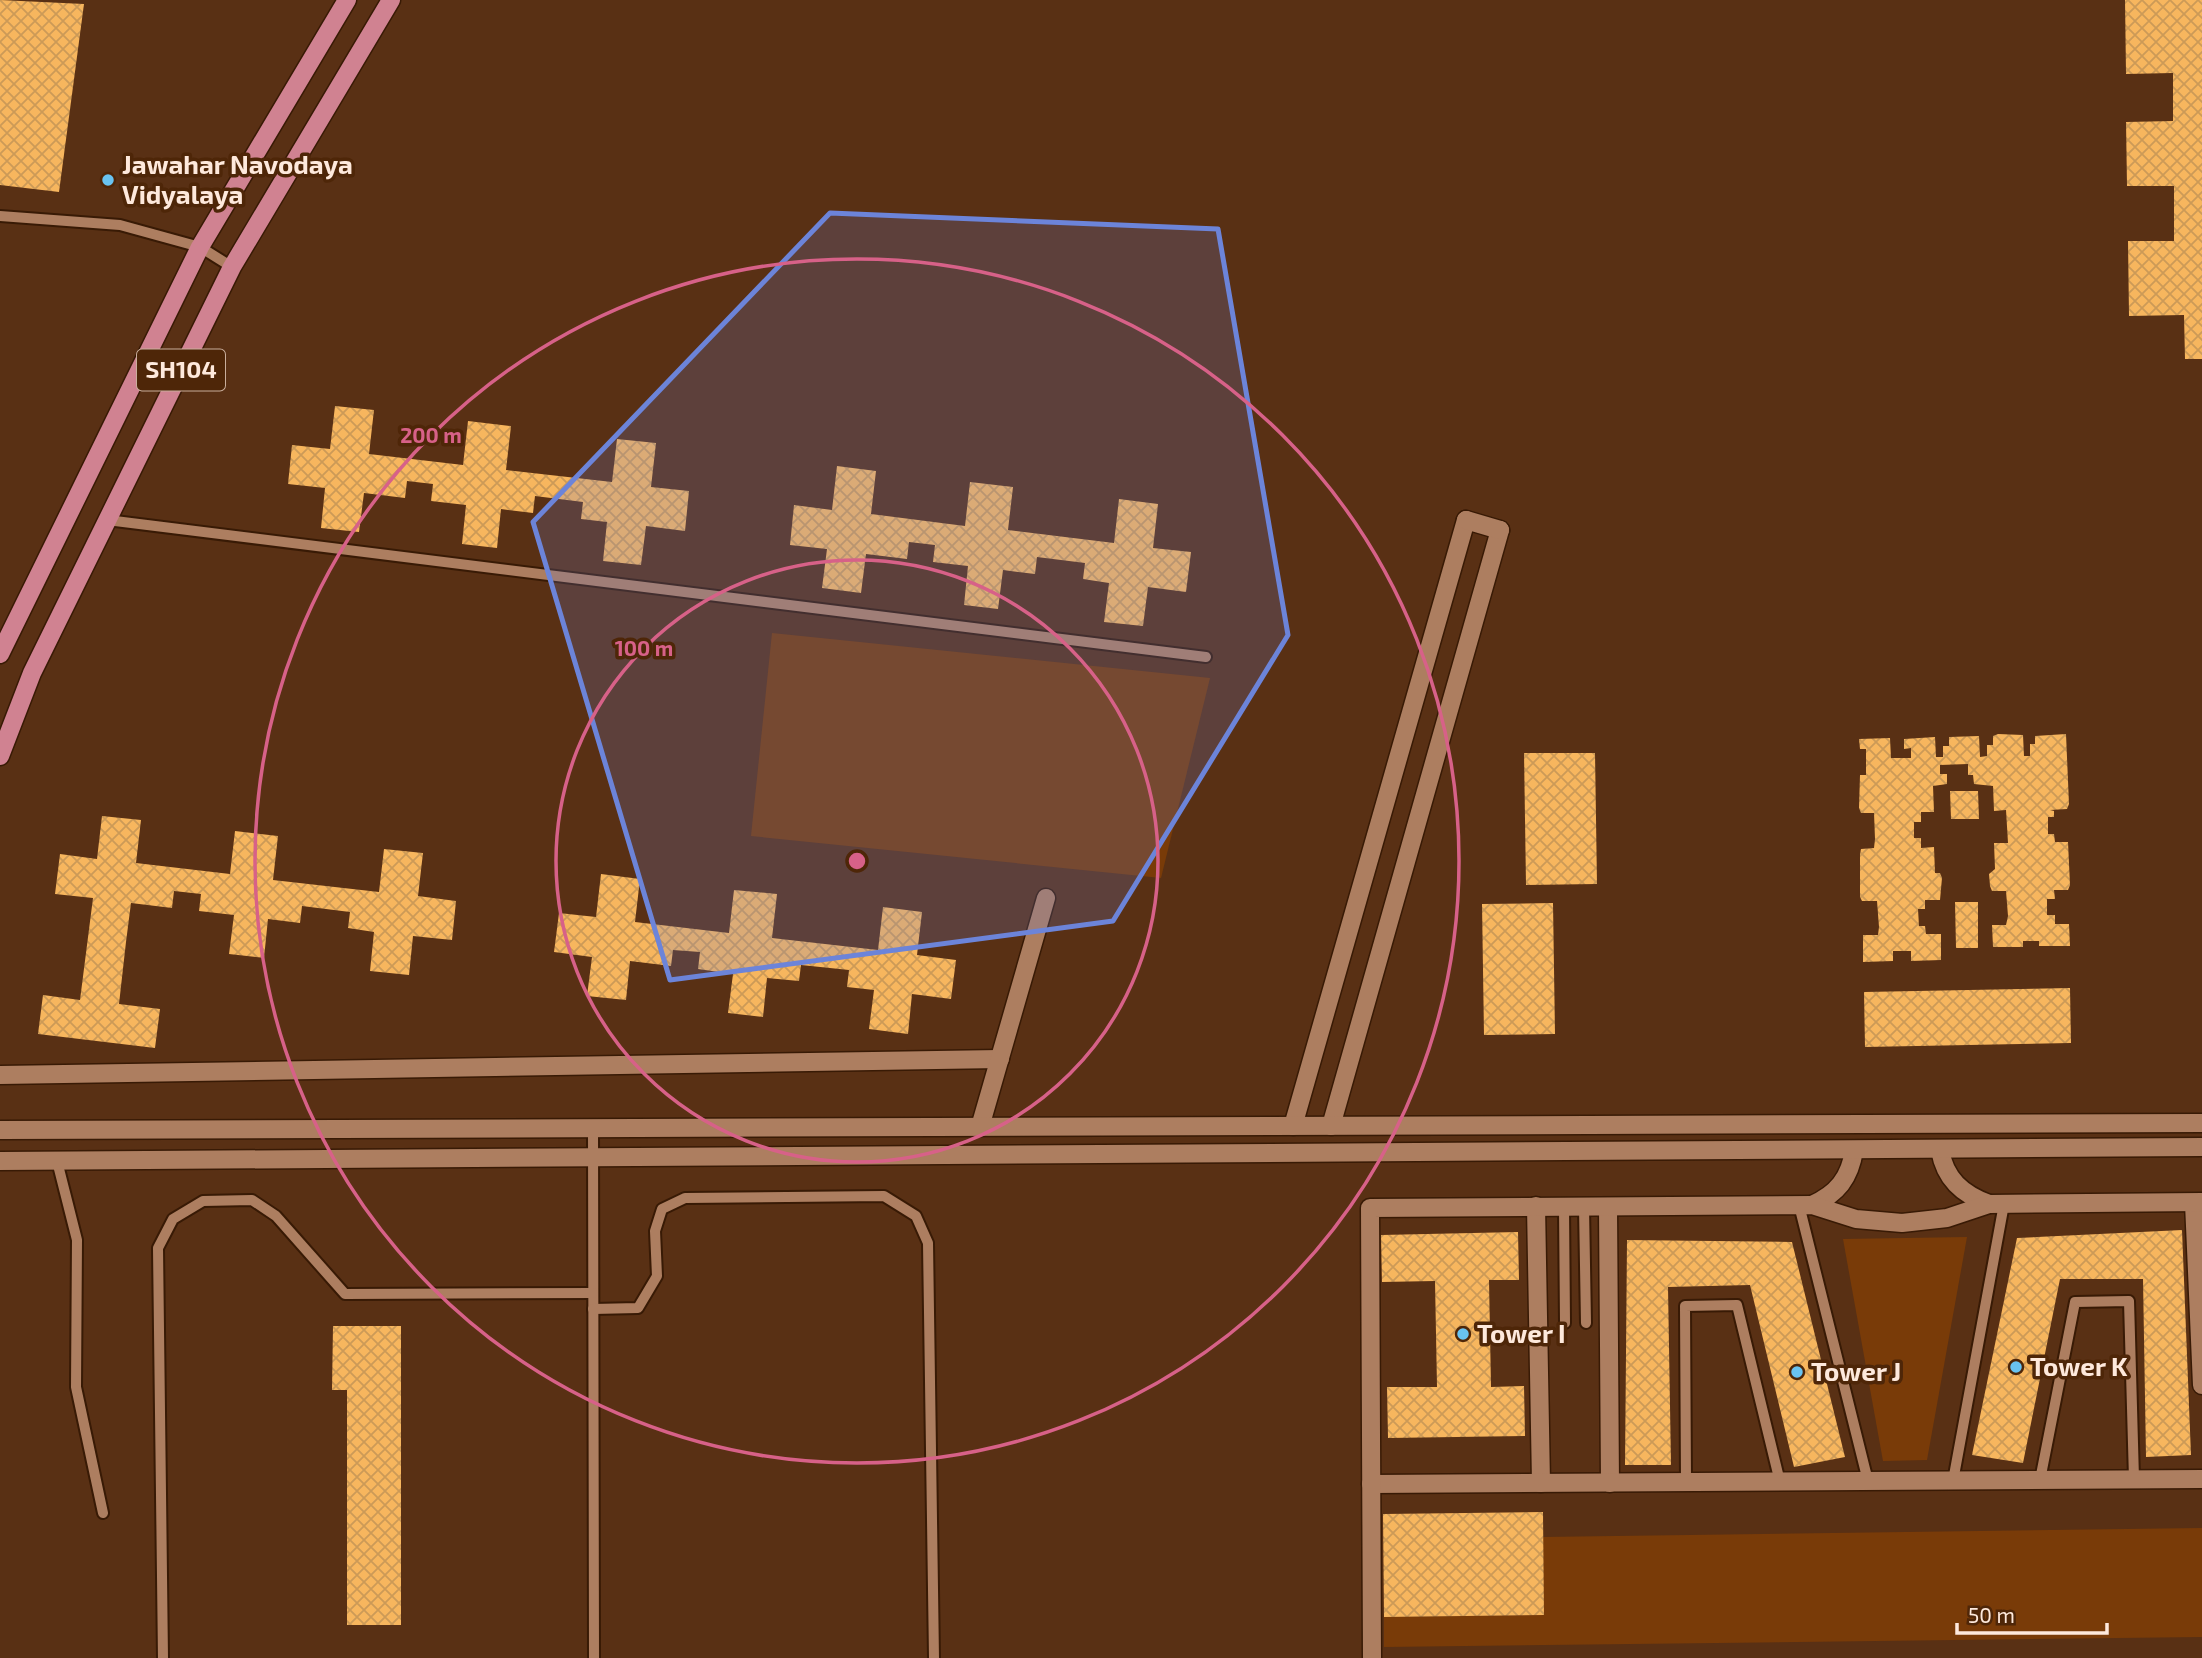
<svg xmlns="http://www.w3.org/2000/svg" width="2202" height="1658" font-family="'Exo 2',sans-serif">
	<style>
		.green { fill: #793b08 }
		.building { fill: url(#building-cross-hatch) }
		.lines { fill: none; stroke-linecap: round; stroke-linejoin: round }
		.service-casing { stroke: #381a05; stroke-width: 14 }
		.minor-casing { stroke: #381a05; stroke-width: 21 }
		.tertiary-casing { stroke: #381a05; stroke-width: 21 }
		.secondary-casing { stroke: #381a05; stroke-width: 21 }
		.primary-casing { stroke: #381a05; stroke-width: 21 }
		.service { stroke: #ad7e60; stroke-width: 10 }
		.minor { stroke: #ad7e60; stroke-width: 18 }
		.tertiary { stroke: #ad7e60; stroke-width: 18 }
		.secondary { stroke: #ad7e60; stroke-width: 18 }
		.primary { stroke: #d08291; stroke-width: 18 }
		.marked { fill: #6c84d9; fill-opacity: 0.2; stroke: #6c84d9; stroke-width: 5; stroke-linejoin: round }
		.ring { fill: none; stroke: #d76188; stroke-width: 3.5 }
		.poi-dot { fill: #69c3f1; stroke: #4e2608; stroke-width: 2.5 }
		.labels { text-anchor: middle; stroke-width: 7; stroke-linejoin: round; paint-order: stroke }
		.shield { fill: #4e2608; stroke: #c9ae9c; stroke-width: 2 }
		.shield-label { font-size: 24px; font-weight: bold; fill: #fee9dc }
		.poi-label { font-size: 26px; font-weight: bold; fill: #fee9dc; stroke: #4e2608; text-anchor: start }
		.centre { fill: #d76188; stroke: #4e2608; stroke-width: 3.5 }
		.ring-label { font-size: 21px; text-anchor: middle; font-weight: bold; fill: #d76188; stroke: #4e2608; stroke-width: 7; stroke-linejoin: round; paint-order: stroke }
	</style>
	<defs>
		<pattern id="building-cross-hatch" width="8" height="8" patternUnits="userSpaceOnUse" patternTransform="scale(1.75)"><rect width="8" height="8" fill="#f7b65e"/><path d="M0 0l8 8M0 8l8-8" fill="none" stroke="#cc9a57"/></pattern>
	</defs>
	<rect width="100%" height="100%" fill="#593014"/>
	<g class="green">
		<polygon points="772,633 1210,678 1161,878 751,836"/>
		<polygon points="1967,1237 1927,1460 1883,1461 1843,1239"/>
		<polygon points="2202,1528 2202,1637 1384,1647 1384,1617 1544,1615 1543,1537"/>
	</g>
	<g class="building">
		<polygon points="0,0 84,4 59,192 0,185"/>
		<polygon points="2125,0 2202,0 2202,359 2185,359 2184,315 2129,316 2128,241 2174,241 2174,186 2127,186 2126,122 2173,121 2173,73 2126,74"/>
		<polygon points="335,406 374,410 369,454 463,465 468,421 511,426 506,470 612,482 617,439 656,443 651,487 689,491 685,531 646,526 641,565 603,561 607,522 581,519 583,502 535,496 533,513 501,509 497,548 462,544 466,505 431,501 433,484 407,481 405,498 364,493 359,532 321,528 325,488 288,484 292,445 330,449"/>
		<polygon points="837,466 876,471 871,514 965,526 970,482 1013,487 1008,530 1114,543 1119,499 1158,504 1153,548 1191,552 1186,592 1148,587 1143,626 1104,622 1109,583 1083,579 1085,563 1037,557 1035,574 1003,570 998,609 964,605 968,566 933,562 935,545 909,542 907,559 866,554 861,593 822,588 827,549 790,545 794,505 832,510"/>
		<polygon points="1998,734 2023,735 2024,756 2030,756 2030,744 2035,744 2035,736 2066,734 2069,804 2067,809 2050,810 2054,811 2054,817 2048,817 2048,834 2054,834 2055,842 2068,842 2070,885 2068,890 2054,890 2055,899 2047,899 2047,915 2055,915 2055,924 2069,924 2070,946 2039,946 2039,941 2023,941 2023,947 1993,947 1992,925 2006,925 2008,916 2006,891 1992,891 1990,886 1989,874 1995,869 1994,843 2008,843 2006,810 1994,811 1993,786 1974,784 1973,775 1968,775 1968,764 1940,765 1940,774 1947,774 1947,784 1933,786 1934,812 1921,812 1921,822 1914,822 1914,838 1921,838 1921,848 1934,847 1935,873 1940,873 1942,878 1940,900 1925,900 1925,909 1918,909 1919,926 1925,926 1926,934 1941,934 1941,960 1911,961 1911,951 1893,951 1893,961 1863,962 1863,935 1878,935 1879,927 1877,901 1862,901 1860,897 1860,854 1861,849 1874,848 1875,839 1874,813 1861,813 1859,808 1860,775 1866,775 1866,749 1860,749 1859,739 1890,738 1891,758 1911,758 1911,748 1904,749 1904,739 1935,737 1936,757 1943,757 1943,746 1949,746 1949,737 1979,736 1980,757 1987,756 1987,745 1993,745 1993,736"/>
		<polygon points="1524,753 1595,753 1597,884 1526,885"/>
		<polygon points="1950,791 1978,791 1979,819 1951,819"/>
		<polygon points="102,816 141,820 136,863 230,874 235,831 278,836 273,880 379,892 384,849 423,853 418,896 456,901 452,940 413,936 409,975 370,971 374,932 348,928 350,912 302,906 300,923 268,919 264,958 229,954 234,915 199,911 201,894 174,891 172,908 131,903 126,942 119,1004 160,1009 155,1048 38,1034 43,995 80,1000 93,898 55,894 60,854 97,859"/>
		<polygon points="601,874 640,879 635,922 729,933 734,890 777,894 772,938 878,950 883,907 922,912 917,955 956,960 951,999 912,994 908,1034 869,1029 874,990 847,987 849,970 801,965 799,981 767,978 763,1017 728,1013 733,974 698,969 700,952 673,950 671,966 630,961 626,1000 587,996 592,957 554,952 559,913 596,917"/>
		<polygon points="1955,902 1978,902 1978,948 1956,948"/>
		<polygon points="1553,903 1555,1034 1484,1035 1482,904"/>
		<polygon points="2070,988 2071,1043 1865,1047 1864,992"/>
		<polygon points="2182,1230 2191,1455 2146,1457 2143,1279 2060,1279 2023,1463 1972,1455 2017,1238"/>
		<polygon points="1518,1232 1519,1280 1489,1280 1491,1387 1524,1386 1525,1436 1388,1438 1387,1387 1437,1387 1435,1281 1382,1282 1381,1235"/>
		<polygon points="1627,1240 1792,1242 1845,1457 1794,1467 1750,1285 1668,1287 1671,1465 1625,1465"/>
		<polygon points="333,1326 401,1326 401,1625 347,1625 347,1390 332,1390"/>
		<polygon points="1543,1512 1544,1615 1384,1617 1383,1514"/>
	</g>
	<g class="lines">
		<g class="service-casing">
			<g id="service">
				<polyline points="0,216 120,225 200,247 232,267"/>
				<polyline points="107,520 1206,657"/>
				<polyline points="593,1128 594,1658"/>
				<polyline points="57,1161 77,1240 76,1387 103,1513"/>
				<polyline points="1799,1205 1868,1481"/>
				<polyline points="1564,1207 1565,1323"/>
				<polyline points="1584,1207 1586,1323"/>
				<polyline points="593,1309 638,1308 657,1276 655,1231 662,1209 685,1198 884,1196 916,1216 928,1243 934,1658"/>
				<polyline points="2040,1480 2075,1302 2129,1301 2134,1479"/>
				<polyline points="1953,1481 2004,1204"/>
				<polyline points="1686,1482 1685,1306 1737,1305 1780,1482"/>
				<polyline points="163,1658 158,1248 173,1219 203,1201 252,1200 276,1216 345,1294 593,1293"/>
			</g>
		</g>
		<g class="minor-casing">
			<g id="minor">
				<polyline points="0,1075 1000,1059"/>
				<polyline points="980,1127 1046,898"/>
				<path d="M1940,1150C1945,1179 1962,1194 1989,1204"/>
				<polyline points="2194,1203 2202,1385"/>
				<path d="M1812,1205C1837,1194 1850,1178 1854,1150"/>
				<polyline points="1536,1206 1541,1483"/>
				<polyline points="1608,1207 1610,1483"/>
				<polyline points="1371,1484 2202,1479"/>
				<polyline points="1372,1658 1370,1208 1812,1205 1856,1219 1902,1223 1947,1218 1989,1204 2202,1202"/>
			</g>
		</g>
		<g class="tertiary-casing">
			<g id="tertiary">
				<polyline points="1293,1126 1466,520"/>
				<polyline points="1331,1126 1500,530"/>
				<polyline points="0,1130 2202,1123"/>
				<polyline points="0,1161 2202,1147"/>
			</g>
		</g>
		<g class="secondary-casing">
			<polyline id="secondary" points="1466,520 1500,530"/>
		</g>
		<g class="primary-casing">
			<g id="primary">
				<polyline points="0,654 200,247 347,0"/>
				<polyline points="0,756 32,673 232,267 391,0"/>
			</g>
		</g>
		<use href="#service" class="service"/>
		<use href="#minor" class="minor"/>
		<use href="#tertiary" class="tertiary"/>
		<use href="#secondary" class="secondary"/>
		<use href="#primary" class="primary"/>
	</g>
	<path class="marked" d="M830,213L1218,229L1288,635L1113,921L670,980L533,522Z"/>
	<g class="ring">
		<circle cx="857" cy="861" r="301"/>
		<circle cx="857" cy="861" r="602"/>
	</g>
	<g class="poi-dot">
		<circle cx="108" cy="180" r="7"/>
		<circle cx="1463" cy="1334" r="7"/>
		<circle cx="2016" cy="1367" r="7"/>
		<circle cx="1797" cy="1372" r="7"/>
	</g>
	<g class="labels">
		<rect class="shield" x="137" y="349.5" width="88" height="41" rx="5"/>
		<g class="shield-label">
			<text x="181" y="378">SH104</text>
		</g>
		<g class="poi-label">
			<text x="122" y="174">Jawahar Navodaya<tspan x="122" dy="30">Vidyalaya</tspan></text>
			<text x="1477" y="1343">Tower I</text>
			<text x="2030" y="1376">Tower K</text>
			<text x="1811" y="1381">Tower J</text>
		</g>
	</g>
	<circle cx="857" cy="861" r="10" class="centre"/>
	<g class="ring-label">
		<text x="431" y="443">200 m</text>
		<text x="644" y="656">100 m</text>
	</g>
	<path d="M1957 1623v10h150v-10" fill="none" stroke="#fee9dc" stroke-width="3.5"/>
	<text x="1968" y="1623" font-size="21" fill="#fee9dc" stroke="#4e2608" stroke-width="5" paint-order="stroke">50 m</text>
</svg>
